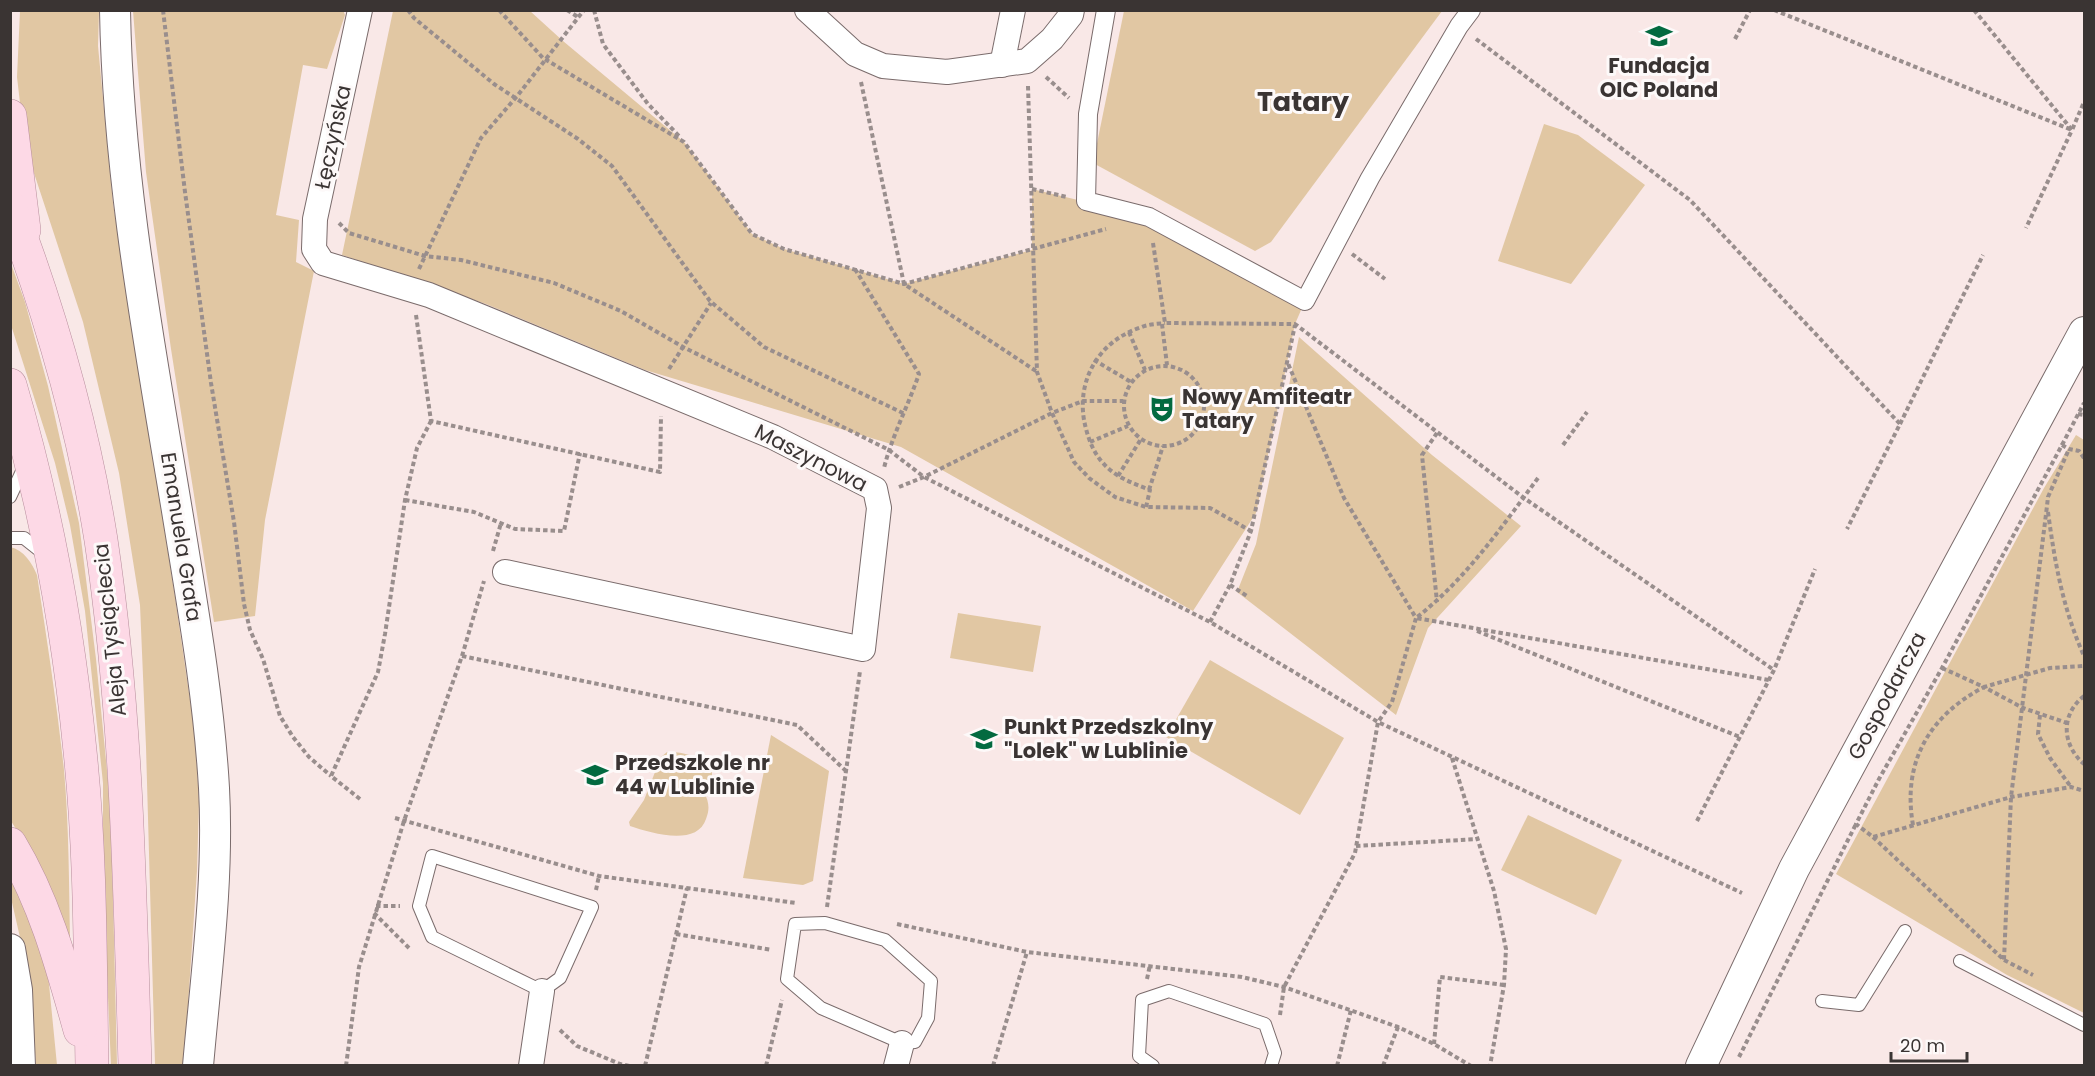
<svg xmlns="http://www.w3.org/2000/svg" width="2095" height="1076" font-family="Poppins,sans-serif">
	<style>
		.green { fill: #e1c7a3 }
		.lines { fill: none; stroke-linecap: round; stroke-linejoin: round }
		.service-casing { stroke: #7a6b6b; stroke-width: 14 }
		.pedestrian-casing { stroke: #7a6b6b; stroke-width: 20 }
		.minor-casing { stroke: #7a6b6b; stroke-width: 26 }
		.tertiary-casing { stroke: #7a6b6b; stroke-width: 32 }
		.primary-casing { stroke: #b88e9d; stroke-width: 34 }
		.path { stroke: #998e8d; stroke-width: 4; stroke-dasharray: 4.5 3; stroke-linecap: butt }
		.service { stroke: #fff; stroke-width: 12 }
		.pedestrian { stroke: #fff; stroke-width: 18 }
		.minor { stroke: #fff; stroke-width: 24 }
		.tertiary { stroke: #fff; stroke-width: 30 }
		.primary { stroke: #fdd9e6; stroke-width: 33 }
		.labels { text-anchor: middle; stroke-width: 6; stroke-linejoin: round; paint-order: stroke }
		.poi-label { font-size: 21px; font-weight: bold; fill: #3a3433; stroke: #fdf9f9; text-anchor: start }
		.street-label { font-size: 21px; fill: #3a3433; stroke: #fdf9f9 }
		.district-label { font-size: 27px; font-weight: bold; fill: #3a3433; stroke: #fdf9f9 }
	</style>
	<rect width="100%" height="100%" fill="#f9e8e7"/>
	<g class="green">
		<polygon points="343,10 345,15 327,69 303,65 276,215 299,220 296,262 314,271 265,520 255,616 214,622 171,349 146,172 133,11"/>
		<polygon points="20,11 99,11 98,46 113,203 175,597 195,734 199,802 197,871 184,1065 155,1065 146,747 140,605 119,473 83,322 32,167 23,129 17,77"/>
		<polygon points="393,11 530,11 563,41 684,142 752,234 784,249 904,284 1032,250 1032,189 1149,217 1305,301 1295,324 1256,513 1193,611 901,447 645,370 486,304 342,255"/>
		<polygon points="1124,11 1442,11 1271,242 1255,251 1093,163"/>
		<polygon points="1544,124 1578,135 1645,185 1571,284 1498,261"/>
		<polygon points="10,261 25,302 48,386 79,523 96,659 111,811 117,1065 111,1065 103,884 103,783 85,611 70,525 55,463 11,325"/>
		<polygon points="1299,337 1432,455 1521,526 1428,628 1396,715 1237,592 1256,544"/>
		<polygon points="2076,435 2084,440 2084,1013 2007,975 1836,874 2044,488"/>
		<path d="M10,547C24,550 32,563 37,575C47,640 57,705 64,770C69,827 69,884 70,940L36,861L11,821Z"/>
		<polygon points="958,613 1041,626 1033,672 950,658"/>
		<polygon points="1210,660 1344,738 1300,815 1166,737"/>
		<polygon points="771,735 829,771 813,881 803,885 743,878"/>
		<path d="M667,752C684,751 701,757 712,771V776L704,792C709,802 710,809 706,819C697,847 651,833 630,826L629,822L644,800L661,757Z"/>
		<polygon points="1528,815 1622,860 1596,915 1501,870"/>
		<polygon points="10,875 47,964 57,1065 36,1065 29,977 11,898"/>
	</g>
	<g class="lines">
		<g class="service-casing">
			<g id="service">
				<polyline points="10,497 25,465"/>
				<polyline points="10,538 24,538 43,553"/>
				<polygon points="432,856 592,907 560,978 542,991 432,937 419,906"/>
				<polygon points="825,923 885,940 931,981 928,1018 915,1042 902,1043 821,1008 787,979 795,924"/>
				<polyline points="1960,961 2084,1025"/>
				<polyline points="1822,1001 1859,1005 1905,931"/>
				<polyline points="1153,1066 1139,1056 1142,1000 1169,991 1265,1024 1275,1053 1271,1066"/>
			</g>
		</g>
		<g class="pedestrian-casing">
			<polyline id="pedestrian" points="1106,10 1088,114 1086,201 1149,217 1305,301 1370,178 1459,26 1471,10"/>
		</g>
		<g class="minor-casing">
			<g id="minor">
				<polyline points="360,10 315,219 314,249 323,263 429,295 773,437 875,489 879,508 863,649 505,572"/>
				<polyline points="807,10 855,54 883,66 947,72 1027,61 1052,39 1071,15 1072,10"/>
				<polyline points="1002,65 1013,10"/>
				<polyline points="531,1066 542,991"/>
				<polyline points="896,1066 902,1043"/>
			</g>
		</g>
		<g class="tertiary-casing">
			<g id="tertiary">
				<path d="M115,10C118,185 152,357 180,529C194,615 209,701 214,788C219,880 206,974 198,1066"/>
				<polyline points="10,949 17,990 20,1066"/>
				<polyline points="1701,1066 1794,869 2084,332"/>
			</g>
		</g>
		<g class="primary-casing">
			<g id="primary">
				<polyline points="10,116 24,230"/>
				<path d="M10,207C51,315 83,427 101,540C127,714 130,890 135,1066"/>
				<path d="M10,385C45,504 68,627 80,751C91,856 90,961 92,1066"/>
				<path d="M10,844C45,902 62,966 80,1030"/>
			</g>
		</g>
		<g class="path">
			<polyline points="163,10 185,192 211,383 234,522 244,604 250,630 263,659 280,716 293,737 309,757 331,776"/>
			<polyline points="408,10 414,18 494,84 578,139 612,166 710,301 764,347 905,414"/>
			<polyline points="499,10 543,58 684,142 752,234 784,249 904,284 1106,229"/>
			<polyline points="567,10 578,17"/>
			<polyline points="594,10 603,44 648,104 680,137"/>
			<polyline points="1774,10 2072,130 2084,102"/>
			<polyline points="1974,10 2072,130 2026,228"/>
			<polyline points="1476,39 1690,200 1900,424 1847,529"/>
			<polyline points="1735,39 1750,10"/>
			<polyline points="1046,77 1069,98"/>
			<polyline points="861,82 904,284 1036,371"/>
			<polyline points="1028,86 1037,372 1052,413 1074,462 1089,478 1115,497 1146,507 1210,508 1251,531"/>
			<polyline points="1032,189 1067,197"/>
			<polyline points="339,223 349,233 425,256 461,260 554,283 621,311 683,347 889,450 924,477 1210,622 1378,722 1742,893"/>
			<polyline points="1153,243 1165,323 1295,324 1524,498 1774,670"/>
			<polyline points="1352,254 1385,279"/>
			<polyline points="419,269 481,138 518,95 584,10"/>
			<path d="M855,269L919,374C908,406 892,436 884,468"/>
			<polyline points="416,315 431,421 660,472 661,416"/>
			<polyline points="1162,324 1167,365"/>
			<polyline points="1129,332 1145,370"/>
			<polyline points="1094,360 1131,382"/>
			<circle cx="1164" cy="406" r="40"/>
			<polyline points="669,369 711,303"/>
			<polyline points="2078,414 2084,415"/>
			<polyline points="1900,424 1983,255"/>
			<polyline points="1437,433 1422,455 1437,602"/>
			<polyline points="1090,442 1128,426"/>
			<polyline points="1563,445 1587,412"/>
			<polyline points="2062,445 2084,403"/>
			<polyline points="2084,458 2079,451 2069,449 2062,445 1942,668 1879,779 1856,824 1873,837 2011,797 2071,787 2084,791"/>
			<polyline points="1118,476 1141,439"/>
			<path d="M1538,478C1501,528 1465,580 1416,618L1769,680"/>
			<polyline points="899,487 924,477 1052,413 1083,401 1123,401"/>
			<polyline points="1149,490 1163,446"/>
			<polyline points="405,500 474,512 515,529 564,531 580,453"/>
			<path d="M1146,507L1150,490C1133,483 1116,478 1103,463C1092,451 1087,435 1084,420C1077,378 1100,340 1142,327C1149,324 1157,324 1165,323"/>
			<path d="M2048,512C2055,564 2063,609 2084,656"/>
			<polyline points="493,551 501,523"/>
			<polyline points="1230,585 1247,596"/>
			<polyline points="1210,622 1230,585 1251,531 1295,325"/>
			<polyline points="1477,631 1740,737"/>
			<polyline points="462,656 797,725 846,771"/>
			<polyline points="1942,668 1984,687 2050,668 2084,666"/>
			<path d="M2084,696C2060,715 2062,745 2084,764"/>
			<polyline points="2040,715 2038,734 2050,758 2071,787"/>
			<polyline points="1452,758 1494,891 1506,949 1504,985 1490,1066"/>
			<polyline points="360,799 331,776 378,672 385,634 405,500 417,448 431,421"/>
			<polyline points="395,818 599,876 796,903"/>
			<polyline points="1697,821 1774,670 1815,569"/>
			<path d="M1913,825C1902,762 1929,716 1984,687L2023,708L2067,723"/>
			<polyline points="1873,837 2004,960 2011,797 2047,506 2048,497 2069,449"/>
			<polyline points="1356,846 1478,839"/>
			<polyline points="596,890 599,876"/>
			<polyline points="376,906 400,906"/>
			<polyline points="827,907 860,671"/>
			<polyline points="374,913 411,950"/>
			<polyline points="897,924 1027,952 1242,977 1284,987 1398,1027 1434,1044 1471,1066"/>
			<polyline points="676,934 772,950"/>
			<polyline points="2004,960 2033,975"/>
			<polyline points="1147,979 1150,965"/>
			<polyline points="1280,1015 1284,987 1355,853 1378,722 1392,702 1416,618 1344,498 1287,361"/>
			<polyline points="560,1030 577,1046 620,1064 630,1066"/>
			<polyline points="1434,1044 1440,977 1504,985"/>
			<polyline points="1739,1057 1856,824"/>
			<polyline points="346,1066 359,967 404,821 462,656 484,581"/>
			<polyline points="645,1066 687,888"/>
			<polyline points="766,1066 782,1000"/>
			<polyline points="993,1066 1027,952"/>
			<polyline points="1337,1066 1351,1010"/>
			<polyline points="1383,1066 1398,1027"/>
		</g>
		<use href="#service" class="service"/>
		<use href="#pedestrian" class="pedestrian"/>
		<use href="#minor" class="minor"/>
		<use href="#tertiary" class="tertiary"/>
		<use href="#primary" class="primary"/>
	</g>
	<defs>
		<g id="school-bare" transform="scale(2.07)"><path d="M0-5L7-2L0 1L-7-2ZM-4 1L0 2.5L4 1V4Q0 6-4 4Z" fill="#036a40" stroke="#fdf9f9" stroke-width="2.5" paint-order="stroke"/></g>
		<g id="theatre-bare" transform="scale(2.07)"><path d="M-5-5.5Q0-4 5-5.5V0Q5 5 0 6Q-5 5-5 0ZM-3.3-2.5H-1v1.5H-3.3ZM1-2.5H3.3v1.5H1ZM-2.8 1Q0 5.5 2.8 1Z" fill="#036a40" stroke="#fdf9f9" stroke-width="2.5" paint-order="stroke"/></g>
	</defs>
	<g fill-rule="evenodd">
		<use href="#school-bare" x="1659" y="36"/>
		<use href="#theatre-bare" x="1162" y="409"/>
		<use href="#school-bare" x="984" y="739"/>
		<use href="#school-bare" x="595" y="775"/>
	</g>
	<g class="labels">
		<g class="poi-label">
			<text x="1659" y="73" text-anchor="middle">Fundacja<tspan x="1659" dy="24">OIC Poland</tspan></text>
			<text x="1182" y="404">Nowy Amfiteatr<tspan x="1182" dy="24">Tatary</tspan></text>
			<text x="1004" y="734">Punkt Przedszkolny<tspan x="1004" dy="24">"Lolek" w Lublinie</tspan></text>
			<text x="615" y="770">Przedszkole nr<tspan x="615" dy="24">44 w Lublinie</tspan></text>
		</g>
		<g class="street-label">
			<text transform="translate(333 137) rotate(-78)" y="7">Łęczyńska</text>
			<text transform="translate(811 458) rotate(27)" y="7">Maszynowa</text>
			<text transform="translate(181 537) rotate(81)" y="7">Emanuela Grafa</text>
			<text transform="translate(110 630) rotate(-96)" y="7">Aleja Tysiąclecia</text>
			<text transform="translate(1887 696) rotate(-62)" y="7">Gospodarcza</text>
		</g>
		<g class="district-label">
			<text x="1303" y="111">Tatary</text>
		</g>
	</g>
	<rect width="2095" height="1076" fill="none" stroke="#3a3433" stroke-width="24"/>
	<path d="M1891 1052v9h76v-9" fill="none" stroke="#3a3433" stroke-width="3"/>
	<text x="1900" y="1052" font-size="18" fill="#3a3433" stroke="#fdf9f9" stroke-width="4.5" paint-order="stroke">20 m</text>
</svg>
